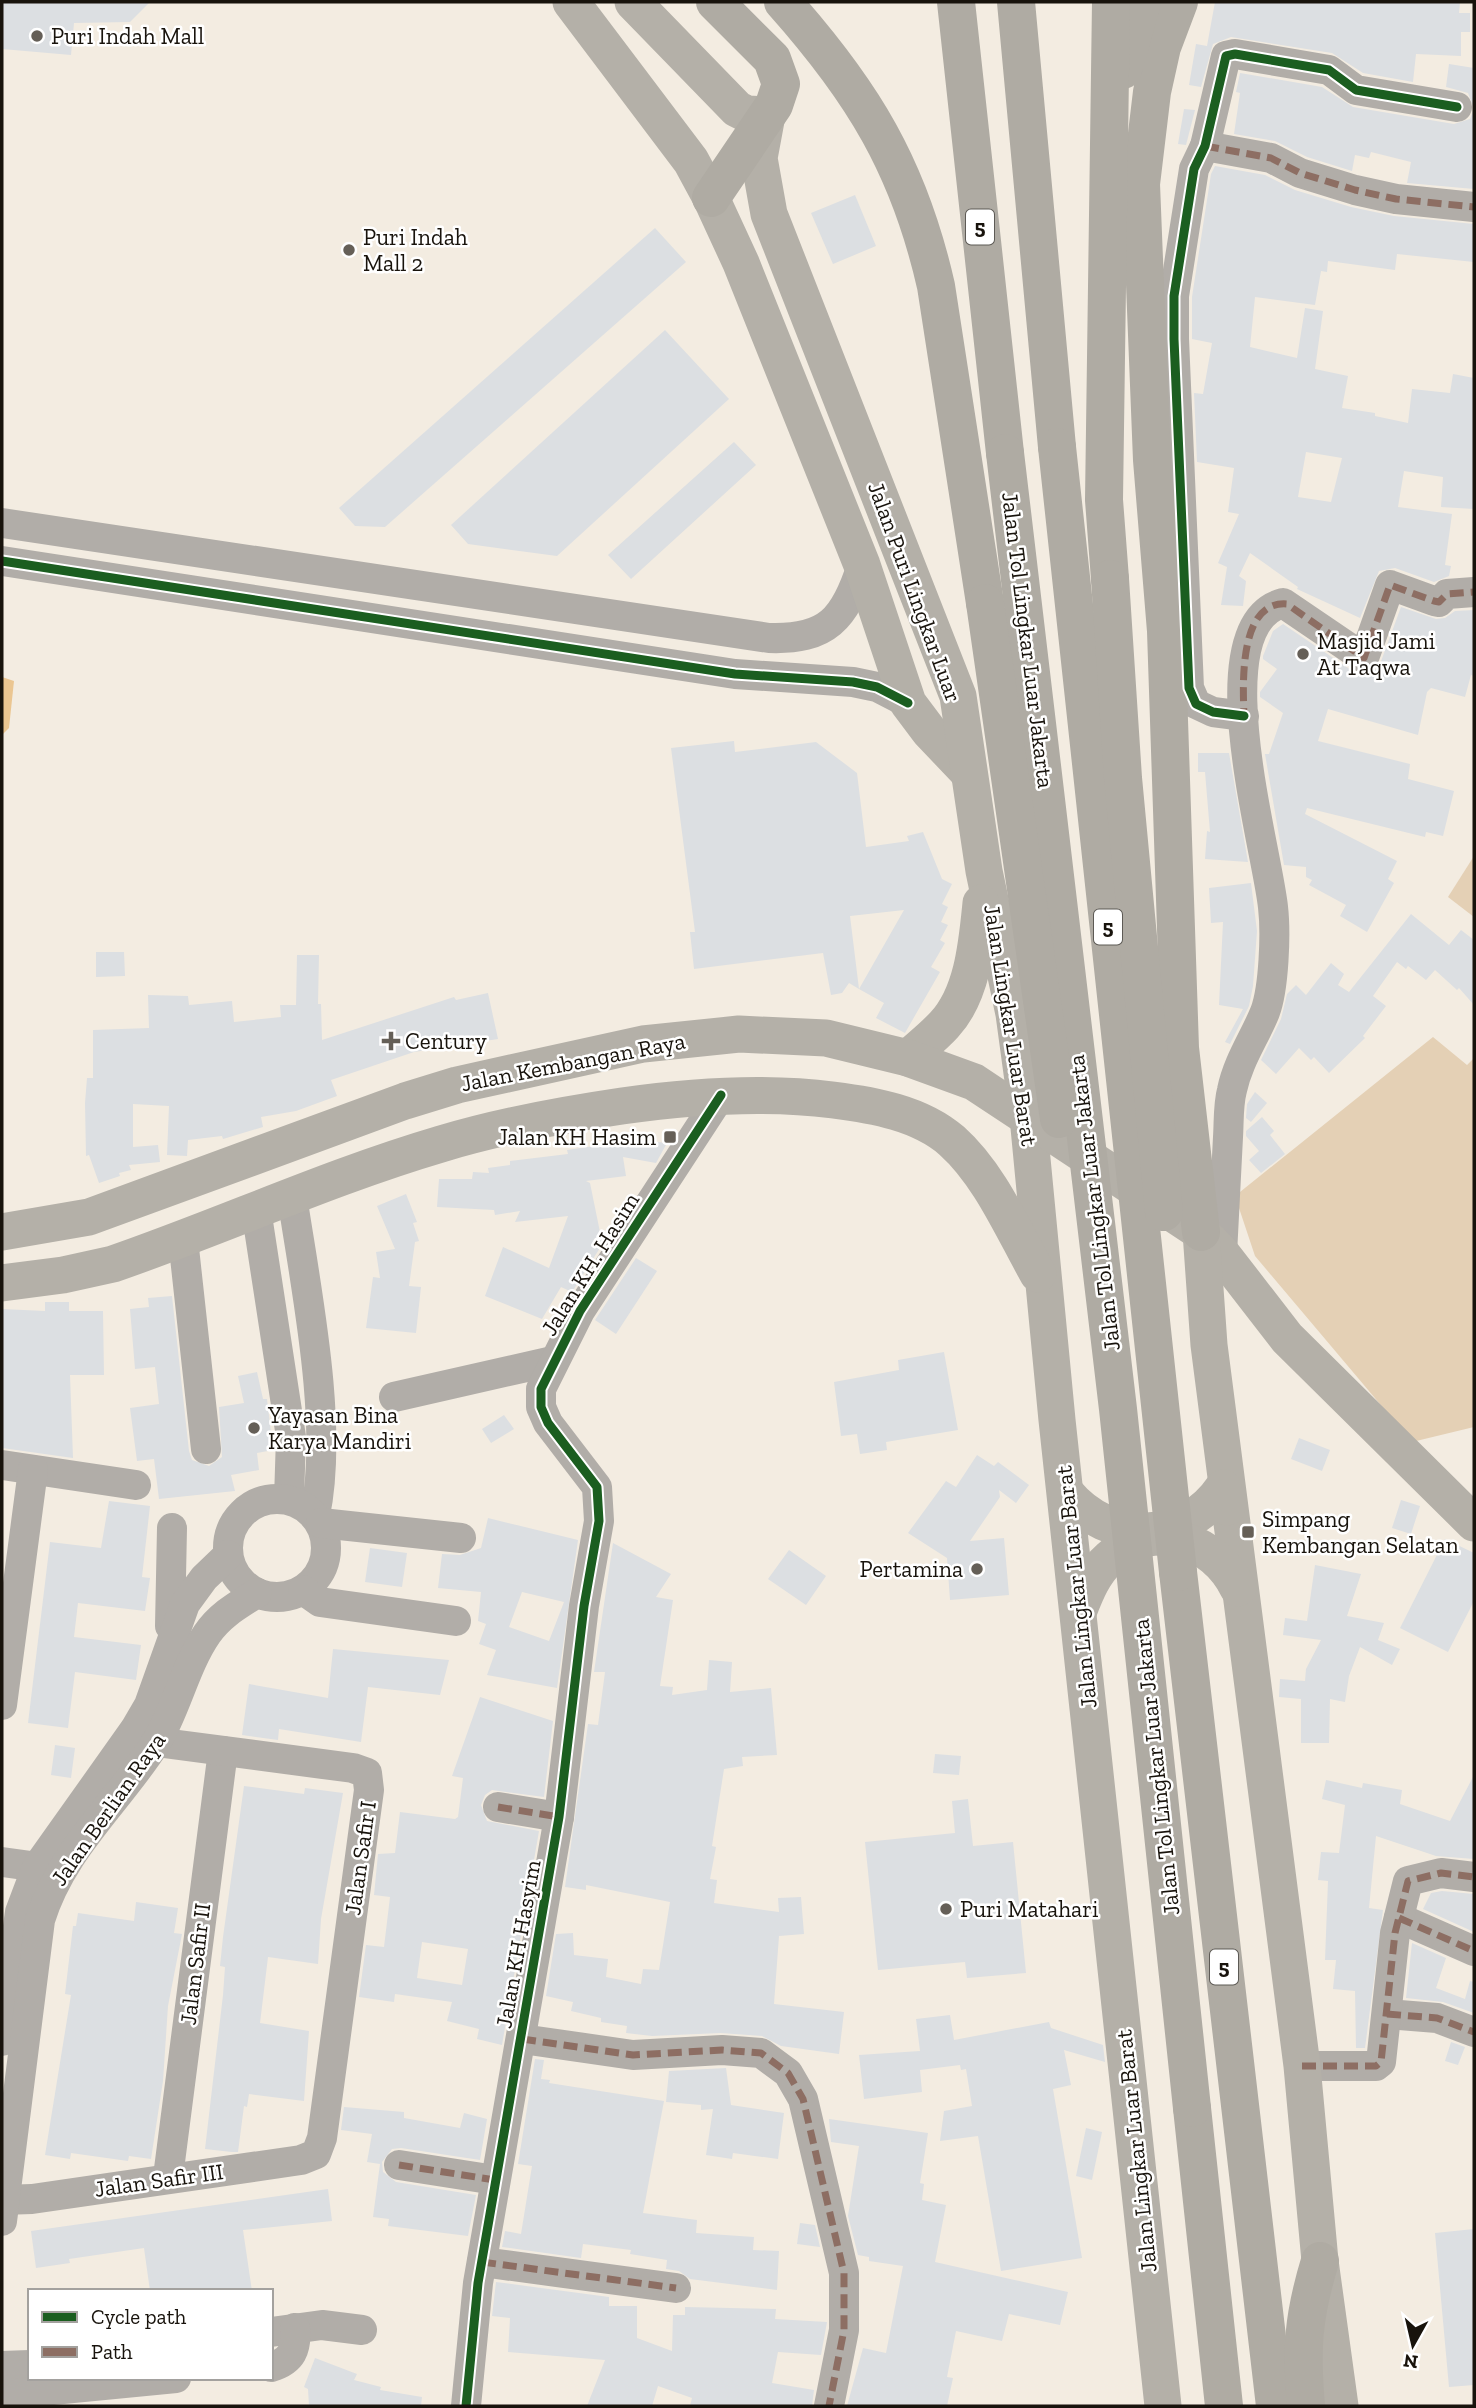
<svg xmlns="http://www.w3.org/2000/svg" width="1476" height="2408" font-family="'Zilla Slab',serif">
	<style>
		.green { fill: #e4d0b5 }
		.water { fill: #ebc691 }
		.building { fill: #dcdfe2; fill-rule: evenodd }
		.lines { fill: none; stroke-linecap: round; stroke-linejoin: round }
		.minor { stroke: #b1ada8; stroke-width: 30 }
		.major { stroke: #b4b0a8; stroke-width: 37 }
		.highway { stroke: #afaba3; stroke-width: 38 }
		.highway-bridge { stroke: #afaba3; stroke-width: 38 }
		.quiet { stroke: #8d6e63; stroke-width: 7; stroke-dasharray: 14 7; stroke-linecap: butt }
		.cycleway-casing { stroke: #fff; stroke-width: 13 }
		.cycleway { stroke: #1b5e20; stroke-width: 9 }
		.poi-dot { fill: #655f57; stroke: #fff; stroke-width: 2.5 }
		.labels { text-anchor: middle; stroke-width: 5; stroke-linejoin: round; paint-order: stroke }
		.shield { fill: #fff; stroke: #5d5a55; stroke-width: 2 }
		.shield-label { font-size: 21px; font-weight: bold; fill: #18130c }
		.poi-label { font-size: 23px; fill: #18130c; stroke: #fff; text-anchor: start }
		.street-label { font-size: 23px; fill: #18130c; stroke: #fff }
	</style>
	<rect width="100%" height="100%" fill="#f3ece1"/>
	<g class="green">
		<polygon points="1474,856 1474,917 1448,897"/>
		<polygon points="1433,1037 1467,1065 1474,1058 1474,1427 1412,1442 1255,1256 1235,1196"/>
	</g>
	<polygon class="water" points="2,677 14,681 9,728 2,735"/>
	<g class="building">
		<polygon points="2,2 150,2 130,22 74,23 71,55 2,49"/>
		<polygon points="1215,2 1460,2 1459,13 1470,13 1470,32 1461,32 1461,56 1416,54 1413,82 1363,73 1332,53 1231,37 1213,44 1201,87 1189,85 1196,44 1207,46"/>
		<polygon points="1449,64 1474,68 1474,109 1468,93 1446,87"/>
		<polygon points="1240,73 1322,87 1353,107 1454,124 1470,119 1474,109 1474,189 1407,183 1411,162 1371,152 1369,158 1355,155 1352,171 1307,157 1275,141 1234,134 1240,93 1236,92"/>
		<polygon points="1184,109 1195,110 1186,145 1178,144"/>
		<path d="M1215,166L1265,175L1295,190L1351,207L1394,216L1474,224V262L1397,254L1395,270L1328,261L1327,272L1321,271L1315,305L1255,297L1250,347L1297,358L1305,308L1323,311L1315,369L1348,376L1342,408L1375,413V416L1408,423L1412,389L1450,393L1453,374L1474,378V509L1441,507L1443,477L1404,471L1398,507L1452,514L1445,565L1451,566L1449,576L1434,582L1395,568L1379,571L1360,618L1297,589L1298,587L1250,553L1239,576L1246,581L1243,606L1221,605L1227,567L1218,563L1239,514L1228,512L1234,468L1197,462L1194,393L1203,394L1212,343L1192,339V297L1211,174ZM1306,452L1342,458L1331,502L1298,497Z"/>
		<polygon points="855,195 876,246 833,264 811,213"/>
		<polygon points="655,228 686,262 385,527 355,526 339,508"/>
		<polygon points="665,330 729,399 557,556 468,544 451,525"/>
		<polygon points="734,442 756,465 631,579 608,555"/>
		<polygon points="1401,607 1436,619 1445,618 1455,611 1474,610 1474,676 1471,675 1465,697 1431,688 1427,692 1418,735 1328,709 1318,741 1410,764 1408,779 1454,791 1443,836 1426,832 1425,837 1307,808 1305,814 1397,861 1388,879 1394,883 1367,932 1340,916 1346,905 1309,885 1312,880 1306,877 1306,867 1284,865 1265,754 1269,754 1283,713 1260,697 1260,692 1277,669 1263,659 1263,656 1273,631 1283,624 1354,672 1363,675 1373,673 1380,664"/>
		<polygon points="734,741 735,752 816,742 857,773 866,847 909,841 907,836 923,832 942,879 952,884 942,904 948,907 941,922 948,925 940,940 945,943 931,967 940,972 905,1033 876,1018 884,1003 859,989 904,910 850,916 859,989 849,983 842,993 831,995 823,953 694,969 690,932 695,932 671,748"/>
		<polygon points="1198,753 1229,753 1248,862 1205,859 1207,831 1210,832 1205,772 1198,772"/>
		<polygon points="1251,883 1257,931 1253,986 1249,1006 1230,1044 1225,1042 1243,1009 1219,1005 1223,922 1211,923 1209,888"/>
		<polygon points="1411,914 1449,945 1461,930 1474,940 1474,1005 1459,988 1457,990 1435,970 1426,980 1408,966 1406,969 1397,962 1373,996 1386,1006 1363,1036 1365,1038 1329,1073 1314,1057 1311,1060 1299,1048 1276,1074 1261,1060 1281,1019 1287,994 1296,985 1306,995 1331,963 1344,974 1338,985 1349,992"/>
		<polygon points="96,952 124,952 125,976 96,977"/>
		<polygon points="297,955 319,955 318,1004 321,1004 322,1040 454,997 456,1000 488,993 498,1039 414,1052 331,1080 337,1096 296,1111 261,1117 263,1127 223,1139 222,1136 188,1140 187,1156 167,1155 169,1106 133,1104 133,1147 158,1145 160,1162 129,1165 131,1170 119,1173 120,1176 99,1183 89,1155 86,1156 85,1103 87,1078 93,1078 93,1030 149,1028 148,995 188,996 189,1005 232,1001 234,1022 281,1017 280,1005 296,1005"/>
		<polygon points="1255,1092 1267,1103 1251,1122 1246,1118 1247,1104"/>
		<polygon points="1262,1117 1274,1131 1270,1135 1285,1154 1261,1173 1249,1160 1259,1151 1246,1136 1246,1131"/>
		<polygon points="629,1139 667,1143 656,1163 623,1157 626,1176 586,1181 590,1183 601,1237 605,1240 572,1292 561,1287 542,1319 485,1296 503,1247 549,1268 568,1216 515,1222 520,1211 495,1215 494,1210 437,1207 439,1179 472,1179 473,1172 489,1173 488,1168 510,1165 510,1161 568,1154 567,1150 628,1141"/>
		<polygon points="406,1194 417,1222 413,1223 419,1241 415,1242 409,1286 421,1287 416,1333 366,1328 373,1277 380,1278 376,1252 395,1249 377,1206"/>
		<polygon points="636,1258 657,1271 616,1334 595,1320"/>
		<polygon points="172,1296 189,1451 192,1460 209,1466 222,1457 219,1407 244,1403 238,1376 257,1372 263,1399 267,1399 273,1450 257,1453 259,1470 231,1475 235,1491 159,1499 154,1459 137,1461 130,1408 159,1404 155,1367 135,1369 130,1309 149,1307 148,1298"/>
		<polygon points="45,1302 69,1302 69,1311 103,1311 104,1375 70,1375 73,1458 2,1448 2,1309 45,1311"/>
		<polygon points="944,1352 958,1430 886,1442 887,1450 860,1454 857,1434 841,1436 834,1382 899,1370 898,1360"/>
		<polygon points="504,1415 514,1429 491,1443 482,1429"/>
		<polygon points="1299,1438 1330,1450 1322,1471 1291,1459"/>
		<polygon points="977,1455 994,1466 998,1462 1029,1485 1016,1503 999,1490 1000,1497 970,1541 1004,1538 1009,1595 950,1600 947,1558 908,1533 946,1481 956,1487"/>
		<polygon points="1401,1500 1420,1506 1411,1534 1392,1528"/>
		<polygon points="109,1501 150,1506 142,1577 150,1578 145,1611 78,1603 74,1637 141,1645 136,1680 75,1672 68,1728 28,1723 50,1542 101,1548"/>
		<path d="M488,1518L578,1540L557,1688L487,1675L496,1650L479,1644L486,1624L478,1621L481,1592L438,1588L442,1554L460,1555L481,1548ZM522,1592L564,1602L549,1641L509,1627Z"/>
		<polygon points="1445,1539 1474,1553 1474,1601 1448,1652 1400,1628"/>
		<polygon points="613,1543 671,1574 656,1597 673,1600 660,1686 673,1687 672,1695 707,1690 709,1660 732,1662 730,1692 771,1688 777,1755 742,1757 743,1766 724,1769 712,1846 716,1847 710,1879 717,1880 714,1903 779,1912 778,1898 801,1897 804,1934 779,1936 774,2004 844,2012 839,2054 781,2046 762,2036 721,2033 652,2036 626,2033 627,2026 601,2022 601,2018 571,2011 573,2002 546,1996 556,1934 573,1933 574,1955 608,1959 606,1977 641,1984 643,1969 659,1970 670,1902 586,1885 586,1890 565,1887 588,1724 598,1725 605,1672 594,1672"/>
		<polygon points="370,1548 407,1553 402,1587 365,1582"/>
		<polygon points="789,1550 826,1576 806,1605 768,1579"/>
		<polygon points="1315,1565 1361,1574 1347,1616 1384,1623 1378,1640 1400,1649 1392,1665 1360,1647 1349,1676 1345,1702 1330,1699 1329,1743 1301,1743 1301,1699 1279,1697 1280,1679 1305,1681 1306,1669 1321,1640 1283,1635 1285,1618 1307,1621"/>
		<polygon points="333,1649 449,1660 440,1695 368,1687 361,1742 279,1729 278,1740 242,1735 249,1684 328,1698"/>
		<path d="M480,1697L553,1721L544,1797L492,1790L485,1795L481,1805L487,1821L539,1831L502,2045L477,2039L479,2029L447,2021L452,2002L395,1994L394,2002L359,1997L366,1945L384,1947L390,1897L374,1895L378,1854L395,1853L400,1812L455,1819L458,1817L463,1778L452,1776ZM422,1942L468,1949L462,1985L417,1978Z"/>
		<polygon points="55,1745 75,1748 71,1778 51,1775"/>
		<polygon points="935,1754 961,1756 959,1775 933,1773"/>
		<polygon points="1474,1775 1474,1859 1436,1856 1376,1836 1369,1908 1383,1910 1365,2048 1356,2048 1355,1991 1333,1989 1336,1960 1325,1960 1328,1881 1318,1880 1321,1852 1339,1853 1345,1805 1322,1799 1326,1780 1362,1788 1363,1783 1402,1790 1400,1804 1450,1821"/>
		<polygon points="244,1786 304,1794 305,1788 343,1793 321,1919 318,1964 268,1957 260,2023 309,2031 304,2101 249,2094 247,2107 244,2106 238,2152 232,2152 205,2149 223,1995 225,1967 220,1966 223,1937"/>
		<polygon points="968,1799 973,1846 1013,1842 1026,1973 967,1978 965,1962 878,1970 865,1842 955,1833 952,1801"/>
		<polygon points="1442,1891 1474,1894 1474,1932 1423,1909 1431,1893"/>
		<polygon points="136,1902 178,1908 174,1933 182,1934 168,2006 163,2081 151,2159 129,2156 128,2161 71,2153 70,2159 45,2155 71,1995 65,1994 73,1926 76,1926 78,1913 134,1921"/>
		<polygon points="1412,1943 1446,1958 1436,1988 1465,1999 1470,1981 1474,1982 1474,2013 1443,2002 1406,1998"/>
		<polygon points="950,2015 954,2040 1049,2022 1051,2028 1103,2045 1105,2062 1064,2050 1071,2085 1053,2089 1082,2258 1001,2271 978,2136 940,2141 944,2111 972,2106 966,2069 961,2070 960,2065 920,2070 922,2092 864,2099 859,2055 920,2051 916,2019"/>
		<polygon points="1451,2042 1465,2047 1458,2065 1445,2061"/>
		<polygon points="535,2059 544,2060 541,2079 550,2080 549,2083 664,2101 643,2213 697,2220 696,2233 754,2237 753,2250 779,2251 777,2290 690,2279 679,2271 666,2269 667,2260 630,2254 631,2250 583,2244 581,2258 502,2247 505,2231 521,2234 532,2166 518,2164"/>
		<polygon points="726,2068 731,2105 784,2113 778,2159 733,2153 732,2159 706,2155 713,2109 701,2110 701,2105 666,2102 669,2071"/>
		<polygon points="344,2107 404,2112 404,2118 460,2128 464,2113 487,2119 480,2160 401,2148 392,2149 382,2162 383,2172 396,2182 476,2195 468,2236 388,2226 389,2219 373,2217 380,2164 367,2162 372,2134 341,2130"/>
		<polygon points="829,2119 928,2133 920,2183 924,2184 922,2200 946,2205 935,2262 1068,2292 1060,2325 1009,2314 1002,2341 956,2331 947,2377 953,2378 947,2406 847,2406 863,2348 886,2353 903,2266 869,2261 869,2257 858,2255 848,2216 859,2146 831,2142"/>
		<polygon points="1086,2128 1102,2132 1092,2180 1076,2176"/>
		<polygon points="328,2189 332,2221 243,2230 252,2291 150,2291 144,2248 69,2259 70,2263 36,2268 31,2231"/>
		<polygon points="800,2223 815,2225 820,2247 797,2244"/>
		<polygon points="1474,2229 1474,2385 1449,2387 1435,2233"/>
		<polygon points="496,2282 609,2297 609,2306 637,2306 637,2338 672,2351 673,2315 685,2315 685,2307 776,2309 775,2319 827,2322 821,2355 778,2352 772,2383 814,2390 812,2406 690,2406 692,2398 658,2386 652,2406 587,2406 605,2360 508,2352 510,2318 492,2316"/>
		<polygon points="315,2358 357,2374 354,2380 381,2387 380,2390 422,2397 421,2406 309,2406 308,2389 304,2387"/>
	</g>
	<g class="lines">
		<g class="minor">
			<polyline points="1205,146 1271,158 1300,173 1355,190 1396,199 1474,207"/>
			<path d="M2,523L769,638C827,640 845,619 862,565"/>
			<polyline points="2,561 735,674 853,682 877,687 908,703"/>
			<polyline points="1244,716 1213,712 1196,704 1189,688 1174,339 1174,296 1194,169 1205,146 1226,56 1235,54 1329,70 1356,90 1457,107"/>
			<path d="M292,1196C306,1289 334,1425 315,1515"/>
			<polyline points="256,1209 291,1437 289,1499"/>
			<polyline points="183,1239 206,1449"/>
			<path d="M1222,1254C1224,1215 1226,1176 1228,1137C1229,1122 1228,1105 1232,1090C1238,1061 1254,1039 1265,1012C1274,988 1276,933 1273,907C1267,847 1201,625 1283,603L1364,658L1390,585L1434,601L1439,602L1447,594L1474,592"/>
			<polyline points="394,1397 553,1361"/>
			<polyline points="2,1465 136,1485"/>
			<circle cx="277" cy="1548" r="49"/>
			<polyline points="321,1523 461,1538"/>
			<polyline points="303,1590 320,1602 456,1621"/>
			<polyline points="170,1626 172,1528"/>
			<polyline points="2,1705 33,1470"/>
			<polyline points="498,1807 559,1817"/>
			<polyline points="2,1862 53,1869"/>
			<polyline points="1399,1918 1474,1951"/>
			<polyline points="1387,2014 1437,2018 1474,2032"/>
			<polyline points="522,2039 633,2055 722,2050 761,2053 788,2073 803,2099 844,2273 844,2330 829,2406"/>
			<polyline points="2,2041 20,1912 37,1867 135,1729 149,1705 185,1604 204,1578 228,1555"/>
			<polyline points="1302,2066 1376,2066 1381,2062 1395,1933 1408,1881 1441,1873 1474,1877"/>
			<polyline points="399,2165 495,2180"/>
			<polyline points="168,2177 223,1751"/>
			<polyline points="2,2200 32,2199 301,2160 316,2154 322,2138 369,1790 367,1773 353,1768 156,1742"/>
			<path d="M2,2221L40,1920C61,1850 119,1801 157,1741C177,1707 185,1666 207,1634C220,1615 238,1605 257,1593"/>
			<polyline points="482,2262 676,2288"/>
			<polyline points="271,2332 322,2325 362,2330"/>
			<polyline points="2,2366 30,2365"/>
			<path d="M271,2367C292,2361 297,2349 295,2328"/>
			<polyline points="2,2395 176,2378"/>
			<polyline points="466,2406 478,2283 559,1817 584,1606 599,1521 597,1487 548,1423 541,1407 541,1389 580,1311 721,1095"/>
		</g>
		<g class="major">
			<polyline points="571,2 691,161 711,198 741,263 862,565 908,703 929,731 968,772"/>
			<polyline points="633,2 737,109 747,114 767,115 759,158 769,214 958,696 984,871 1014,1014 1028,1117 1057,1420 1163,2406"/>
			<path d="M908,1058C920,1047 933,1037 944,1025C973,994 977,943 981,903"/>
			<polyline points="2,1232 89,1217 405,1101 457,1085 643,1044 739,1034 826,1038 908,1058 974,1082 1201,1232 1222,1254 1287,1338 1474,1523"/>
			<polyline points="1201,1232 1209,1345 1302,2066 1320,2261 1340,2406"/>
			<path d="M2,1283L63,1275L113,1264C223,1226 329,1177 441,1144C500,1126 561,1115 622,1106C692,1096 763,1091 833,1100C873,1105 920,1113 952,1141C990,1175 1013,1230 1038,1274"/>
			<path d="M1066,1493C1109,1545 1185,1544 1223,1488L1227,1507"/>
			<path d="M1079,1610C1086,1592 1094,1572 1109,1559C1152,1518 1214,1539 1238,1588"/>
		</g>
		<g class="highway">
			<path d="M783,2C863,92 909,167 936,286L985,603"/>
			<polyline points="956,2 1005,453"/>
			<polyline points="1016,2 1057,447"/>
			<polyline points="1179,2 1162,47 1152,92 1141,184 1152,460 1166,631 1180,1048 1201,1232"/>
			<polyline points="1123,70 1142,2"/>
			<polyline points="711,198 774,105 781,84 772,59 715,2"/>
			<polyline points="1110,579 1104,500 1111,2"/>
			<polyline points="1178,1572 1275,2406"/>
			<polyline points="1192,2108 1224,2406"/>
			<path d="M1306,2406C1301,2348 1303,2317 1320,2261"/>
		</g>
		<g class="highway-bridge">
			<polyline points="1057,447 1178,1572"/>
			<polyline points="1005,453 1118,1409 1192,2108"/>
			<polyline points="1110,579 1123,778 1164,1212"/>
			<polyline points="985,603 1059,1119"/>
		</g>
		<g class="quiet">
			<polyline points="1205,146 1271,158 1300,173 1355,190 1396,199 1474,207"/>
			<path d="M1238,715L1244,716C1243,687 1238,600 1287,604L1364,658L1390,585L1434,601L1439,602L1447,594L1474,592"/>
			<polyline points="498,1807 559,1817"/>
			<polyline points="1399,1918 1474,1951"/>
			<polyline points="1387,2014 1437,2018 1474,2032"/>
			<polyline points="522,2039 633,2055 722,2050 761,2053 788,2073 803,2099 844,2273 844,2330 829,2406"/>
			<polyline points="1302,2066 1376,2066 1381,2062 1395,1933 1408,1881 1441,1873 1474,1877"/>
			<polyline points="399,2165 495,2180"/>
			<polyline points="482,2262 676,2288"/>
		</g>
		<g class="cycleway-casing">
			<g id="cycleway">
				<polyline points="2,561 735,674 853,682 877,687 908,703"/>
				<polyline points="1244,716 1213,712 1196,704 1189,688 1174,339 1174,296 1194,169 1205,146 1226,56 1235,54 1329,70 1356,90 1457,107"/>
				<polyline points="466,2406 478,2283 559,1817 584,1606 599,1521 597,1487 548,1423 541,1407 541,1389 580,1311 721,1095"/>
			</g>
		</g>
		<use href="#cycleway" class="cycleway"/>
	</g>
	<g class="poi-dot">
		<circle cx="37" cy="36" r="7"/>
		<circle cx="349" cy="250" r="7"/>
		<circle cx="1303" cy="654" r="7"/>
		<path d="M387.5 1030.5h7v7h7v7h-7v7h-7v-7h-7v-7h7z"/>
		<rect x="663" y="1130" width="14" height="14" rx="3.5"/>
		<circle cx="254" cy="1428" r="7"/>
		<rect x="1241" y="1525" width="14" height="14" rx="3.5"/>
		<circle cx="977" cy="1569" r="7"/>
		<circle cx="946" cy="1909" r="7"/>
	</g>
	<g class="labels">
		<g class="shield">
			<rect x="966" y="209.5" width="28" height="35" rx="5"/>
			<rect x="1094" y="909.5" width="28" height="35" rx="5"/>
			<rect x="1210" y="1949.5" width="28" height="35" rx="5"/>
		</g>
		<g class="shield-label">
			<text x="980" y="234">5</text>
			<text x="1108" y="934">5</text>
			<text x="1224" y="1974">5</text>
		</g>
		<g class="poi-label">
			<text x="51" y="44">Puri Indah Mall</text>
			<text x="363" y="245">Puri Indah<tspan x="363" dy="26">Mall 2</tspan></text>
			<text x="1317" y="649">Masjid Jami<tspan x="1317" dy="26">At Taqwa</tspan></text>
			<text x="405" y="1049">Century</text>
			<text x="656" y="1145" text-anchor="end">Jalan KH Hasim</text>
			<text x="268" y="1423">Yayasan Bina<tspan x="268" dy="26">Karya Mandiri</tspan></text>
			<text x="1262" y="1527">Simpang<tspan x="1262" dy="26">Kembangan Selatan</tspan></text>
			<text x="963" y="1577" text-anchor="end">Pertamina</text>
			<text x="960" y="1917">Puri Matahari</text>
		</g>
		<g class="street-label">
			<text transform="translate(915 592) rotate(70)" y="8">Jalan Puri Lingkar Luar</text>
			<text transform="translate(1028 640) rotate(83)" y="8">Jalan Tol Lingkar Luar Jakarta</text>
			<text transform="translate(1011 1025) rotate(81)" y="8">Jalan Lingkar Luar Barat</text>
			<text transform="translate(573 1062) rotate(-11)" y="8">Jalan Kembangan Raya</text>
			<text transform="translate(1094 1203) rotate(-97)" y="8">Jalan Tol Lingkar Luar Jakarta</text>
			<text transform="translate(590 1264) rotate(-58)" y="8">Jalan KH. Hasim</text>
			<text transform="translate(1076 1587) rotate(-96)" y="8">Jalan Lingkar Luar Barat</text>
			<text transform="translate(1156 1767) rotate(-96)" y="8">Jalan Tol Lingkar Luar Jakarta</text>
			<text transform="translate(108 1809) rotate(-55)" y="8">Jalan Berlian Raya</text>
			<text transform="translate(360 1858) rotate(-82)" y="8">Jalan Safir I</text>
			<text transform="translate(518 1944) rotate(-80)" y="8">Jalan KH Hasyim</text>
			<text transform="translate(195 1964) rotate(-83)" y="8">Jalan Safir II</text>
			<text transform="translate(1136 2151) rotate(-96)" y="8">Jalan Lingkar Luar Barat</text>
			<text transform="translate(159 2180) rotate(-8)" y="8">Jalan Safir III</text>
		</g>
	</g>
	<rect width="1476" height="2408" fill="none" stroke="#18130c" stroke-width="7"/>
	<rect x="28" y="2289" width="245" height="91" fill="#ffffff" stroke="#a3a19e" stroke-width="2"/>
	<rect x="42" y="2312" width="35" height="10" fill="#1b5e20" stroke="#a3a19e" stroke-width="2"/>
	<text x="91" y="2324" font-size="21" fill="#18130c">Cycle path</text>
	<rect x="42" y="2347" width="35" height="10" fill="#8d6e63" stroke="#a3a19e" stroke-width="2"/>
	<text x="91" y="2359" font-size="21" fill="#18130c">Path</text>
	<g transform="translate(1413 2345) rotate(188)" stroke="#ffffff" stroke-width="5" paint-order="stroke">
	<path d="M0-5L12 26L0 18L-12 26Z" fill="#18130c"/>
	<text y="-10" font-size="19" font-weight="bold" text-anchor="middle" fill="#18130c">N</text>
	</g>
</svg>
